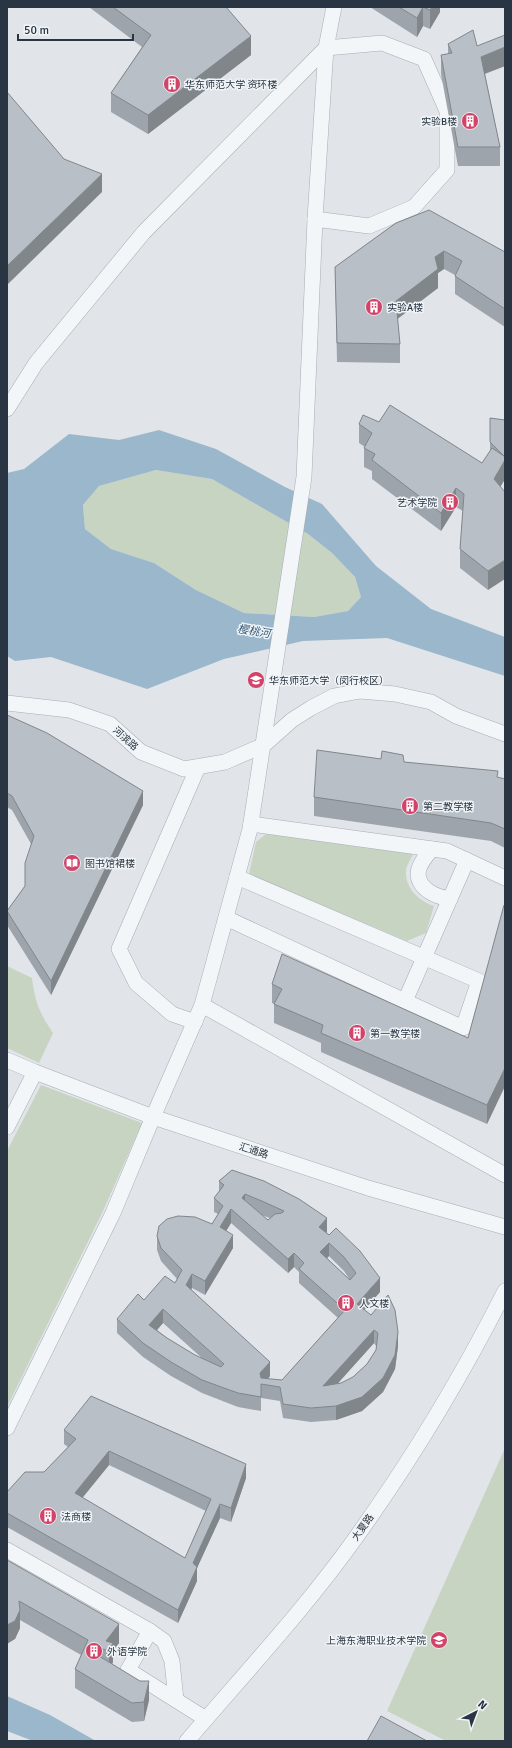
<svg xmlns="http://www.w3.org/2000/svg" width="512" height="1748" font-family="Signika,'Noto Sans SC',sans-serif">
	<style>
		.green { fill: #c8d4c2 }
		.water { fill: #9bb7cb; fill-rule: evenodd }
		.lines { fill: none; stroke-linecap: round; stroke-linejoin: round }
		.minor-casing { stroke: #a6adb4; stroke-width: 16 }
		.minor { stroke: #f3f6f8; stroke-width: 15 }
		.wall { fill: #9ea4ab; fill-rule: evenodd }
		.shaded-wall { fill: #81868b }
		.building { fill: #b8bfc7; stroke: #81868b; fill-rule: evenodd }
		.labels { text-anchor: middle; stroke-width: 3; stroke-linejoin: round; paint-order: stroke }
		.poi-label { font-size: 10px; fill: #293542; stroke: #f0f4f7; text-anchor: start }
		.street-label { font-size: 10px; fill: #293542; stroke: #f0f4f7 }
		.water-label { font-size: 11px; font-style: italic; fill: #325877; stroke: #f0f4f7 }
	</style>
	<rect width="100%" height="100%" fill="#e1e5ea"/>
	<g class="green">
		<polygon points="156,470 212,479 308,534 332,553 355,577 361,597 348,611 314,617 244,613 196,590 154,563 111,549 85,529 83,505 99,486"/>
		<path d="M266,834L413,854C411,859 406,866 406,871C405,888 419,901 434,906L426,933L407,941L249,874L256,842Z"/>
		<path d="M7,966L32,978C35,1002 39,1012 53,1033L39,1063L7,1048Z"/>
		<polygon points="41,1085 142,1123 103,1211 7,1407 7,1151"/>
		<polygon points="505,1448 505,1741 446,1741 387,1711"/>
	</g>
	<g class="water">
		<path d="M159,430L216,449L285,487L322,504L376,566L431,609L505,637V676L387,638L303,641L224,659L147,689L51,657L15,661L7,656V473L24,469L69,434L119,440ZM156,470L212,479L308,534L332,553L355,577L361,597L348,611L314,617L244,613L196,590L154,563L111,549L85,529L83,505L99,486Z"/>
		<polygon points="7,1696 50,1715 96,1741 33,1741 7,1731"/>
	</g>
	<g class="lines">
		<g class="minor-casing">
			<g id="minor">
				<polyline points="315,219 326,48 334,7"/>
				<polyline points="7,409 36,363 144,232 326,48 382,43 424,59 447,111 447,170 414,207 369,226 315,219 304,477 250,829 202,1005 153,1117 113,1213 7,1428"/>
				<polyline points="7,703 69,710 110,724 141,752 184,769 225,762 264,745 292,720 311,708 334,696 360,691 395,694 431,702 456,716 505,734"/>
				<polyline points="251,824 447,851 505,878"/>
				<path d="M432,849C426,856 418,865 418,874C419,890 437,897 450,899"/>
				<polyline points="226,918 463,1028 479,981 237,877"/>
				<polyline points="405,1001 467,860"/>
				<polyline points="202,1005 505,1175"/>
				<polyline points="195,1022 172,1014 136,983 119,949 198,767"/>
				<polyline points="7,1060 35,1072 153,1117 368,1188 505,1227"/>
				<polyline points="7,1127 35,1072"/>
				<polyline points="7,1550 150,1631 128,1670 206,1719"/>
				<polyline points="150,1631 164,1641 172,1661 176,1700"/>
				<path d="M187,1741C244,1674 306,1608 357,1536C412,1459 462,1376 505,1291"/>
			</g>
		</g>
		<use href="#minor" class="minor"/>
	</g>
	<g class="wall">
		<polygon points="89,7 226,7 251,55 148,134 111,112 111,93 142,47"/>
		<polygon points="370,7 440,7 440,12 430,29 423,26 417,37"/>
		<polygon points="448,44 477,46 505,66 485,74 500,147 500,166 458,166 441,74 441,55 448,54"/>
		<polygon points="396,223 505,252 505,327 455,294 455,275 444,269 438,273 438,288 397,319 400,344 400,363 337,362 335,267"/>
		<polygon points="490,418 505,420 505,479 500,487 488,590 460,568 460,549 463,511 456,507 441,531 372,479 372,471 364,467 364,448 365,447 359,443 359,424 379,422 482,463 490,451"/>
		<polygon points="7,715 143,805 51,995 7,925 7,911 25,886 31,844 12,810 7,807"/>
		<polygon points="381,759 404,762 505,779 505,848 491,841 314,816 314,797"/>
		<polygon points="505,905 505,1086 487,1124 321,1052 321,1043 274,1023 274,1004 272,1003 272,984 468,1038"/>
		<path d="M232,1170L327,1232H326L380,1292L364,1310L398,1346L395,1369L383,1392L362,1411L336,1420L311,1422L283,1418L280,1401L261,1398V1411L238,1407L202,1393L171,1376L143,1357L117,1333V1319L144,1300L175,1283L177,1279L161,1261L157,1250V1236L212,1224L218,1214L214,1212V1198L219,1192V1181ZM262,1215L264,1216L270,1218L268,1220ZM231,1223L288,1273L294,1267L299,1272V1283L338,1318L282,1380L268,1379L270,1376L191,1289L192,1288L205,1295L233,1248L226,1231ZM329,1256L344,1271L350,1280L327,1258ZM163,1323L203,1359L195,1355L167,1338L157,1330ZM374,1343L376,1346V1350L367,1364L353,1377L341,1383L337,1384Z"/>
		<path d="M64,1430L246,1478L231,1522L220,1518L197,1568V1581L178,1623L7,1527V1492L44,1472L68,1447L64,1444ZM109,1465L206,1511L185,1558L82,1498Z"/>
		<polygon points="7,1560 119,1643 113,1651 113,1662 112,1664 149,1700 144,1721 132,1722 75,1688 75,1669 81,1655 20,1620 20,1628 15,1639"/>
	</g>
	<g class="shaded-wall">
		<polygon points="423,7 423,26 417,37 417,18"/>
		<polygon points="432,7 440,7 440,12 430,29 430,10"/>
		<polygon points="251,36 251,55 148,134 148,115"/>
		<polygon points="505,47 505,66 481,75 481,57"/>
		<polygon points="102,174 102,192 7,285 7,266"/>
		<polygon points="444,251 444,269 438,273 438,288 396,320 396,301 435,257"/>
		<polygon points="505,460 505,479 494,498 494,479"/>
		<polygon points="456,488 456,507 441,531 441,513"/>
		<polygon points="505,560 505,579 488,590 488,571"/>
		<polygon points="143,791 143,805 51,995 51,981"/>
		<polygon points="505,1068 505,1086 487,1124 487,1105"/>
		<polygon points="245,1194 245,1208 242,1198"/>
		<polygon points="231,1209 231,1223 220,1241 220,1227"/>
		<polygon points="327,1218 327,1232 319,1241 319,1227"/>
		<polygon points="233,1235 233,1248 205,1295 205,1281"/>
		<polygon points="329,1243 329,1256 320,1266 320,1252"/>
		<polygon points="294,1253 294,1267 288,1273 288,1259"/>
		<polygon points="192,1274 192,1288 186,1298 186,1285"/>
		<polygon points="380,1278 380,1292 357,1318 357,1304"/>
		<polygon points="163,1309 163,1323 149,1339 149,1325"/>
		<polygon points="374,1330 374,1343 323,1400 323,1386"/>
		<polygon points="398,1332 398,1346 395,1369 383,1392 362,1411 336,1420 336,1406"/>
		<polygon points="270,1362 270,1376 263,1384 261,1384 260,1373"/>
		<polygon points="109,1451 109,1465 75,1507 75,1493"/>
		<polygon points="246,1464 246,1478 231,1522 231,1508"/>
		<polygon points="220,1504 220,1518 197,1568 197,1581 178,1623 178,1610 193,1563"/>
		<polygon points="20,1610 20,1628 15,1639 7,1644 7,1625"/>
		<polygon points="119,1624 119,1643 113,1651 113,1662 109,1670 109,1651 106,1641"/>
		<polygon points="96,1647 96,1665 94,1653"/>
		<polygon points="149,1681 149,1700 144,1721 144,1702"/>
	</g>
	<g class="building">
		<polygon points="113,7 226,7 251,36 148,115 111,93 151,35"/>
		<polygon points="399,7 423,7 417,18"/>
		<polygon points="423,7 432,7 430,10"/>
		<polygon points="473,30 477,46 505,35 505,47 481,57 500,147 458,147 441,55 452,53 448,44"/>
		<polygon points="7,92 64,159 102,174 7,266"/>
		<polygon points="429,210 505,252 505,309 455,276 462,261 444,251 435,257 438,269 396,301 400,344 337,343 335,267 396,223"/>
		<polygon points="390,405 482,463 492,448 504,456 490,442 490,418 505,420 505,460 494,479 505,492 505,560 488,571 460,549 464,494 456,488 441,513 372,460 375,454 364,448 372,433 359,424 363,415 379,422"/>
		<polygon points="7,715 47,733 143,791 51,981 7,911 25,886 25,863 34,836 12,796 7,793"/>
		<polygon points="317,750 381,759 382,751 403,755 404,762 498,771 497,777 505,779 505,829 491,823 314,797"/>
		<polygon points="504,905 505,905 505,1068 487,1105 321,1033 323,1025 274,1004 282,989 272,984 282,954 468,1038"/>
		<path d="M232,1170L264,1181L299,1199L327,1218L319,1227L329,1235L336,1228L360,1251L380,1278L357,1304L371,1315L388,1295L395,1310L398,1332L395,1355L383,1378L362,1397L336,1406L311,1408L283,1404L280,1387L261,1384V1397L238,1393L202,1380L171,1362L143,1343L117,1319L138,1294L144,1300L165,1276L175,1283L182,1270L161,1248L157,1236L159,1226L167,1219L178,1216L195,1217L212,1224L223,1206L214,1198L224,1185L219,1181ZM245,1194L264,1202L284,1211L282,1213L275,1214L268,1220L242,1198ZM231,1209L288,1259L294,1253L304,1263L299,1269L345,1310L282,1380L261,1378L260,1373L270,1362L186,1285L192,1274L205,1281L233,1235L220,1227ZM329,1243L344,1257L356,1273L350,1280L320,1252ZM163,1309L224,1364L221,1367L195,1355L167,1338L149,1325ZM374,1330L378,1333L376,1350L367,1364L353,1377L341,1383L323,1386Z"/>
		<path d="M91,1396L246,1464L231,1508L220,1504L193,1563L197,1567L178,1610L7,1513V1492L25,1472H44L76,1439L64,1430ZM109,1451L211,1499L185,1558L75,1493Z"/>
		<polygon points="7,1560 119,1624 106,1641 113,1643 109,1651 96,1647 94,1653 140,1681 149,1681 144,1702 132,1703 75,1669 88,1640 19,1601 20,1610 15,1621 7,1625"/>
		<polygon points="381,1716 427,1741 367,1741"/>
	</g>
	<defs>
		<g id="building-disc" transform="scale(0.9)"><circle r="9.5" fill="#d14368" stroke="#f0f4f7"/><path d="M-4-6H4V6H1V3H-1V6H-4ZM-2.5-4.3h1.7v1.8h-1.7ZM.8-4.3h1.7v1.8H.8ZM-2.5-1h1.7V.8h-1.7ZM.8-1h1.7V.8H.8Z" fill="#fff"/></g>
		<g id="university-disc" transform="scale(0.9)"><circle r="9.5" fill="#d14368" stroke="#f0f4f7"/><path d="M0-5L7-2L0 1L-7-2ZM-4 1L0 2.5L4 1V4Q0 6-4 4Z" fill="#fff"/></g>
		<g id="library-disc" transform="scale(0.9)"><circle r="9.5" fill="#d14368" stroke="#f0f4f7"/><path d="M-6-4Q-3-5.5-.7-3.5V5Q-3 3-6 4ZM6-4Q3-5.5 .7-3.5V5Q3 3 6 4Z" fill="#fff"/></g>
	</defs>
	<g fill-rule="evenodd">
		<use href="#building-disc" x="172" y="84"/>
		<use href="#building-disc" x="470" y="121"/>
		<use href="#building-disc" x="374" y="307"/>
		<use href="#building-disc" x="450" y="502"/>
		<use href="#university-disc" x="256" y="680"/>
		<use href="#building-disc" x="410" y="806"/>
		<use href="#library-disc" x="72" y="863"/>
		<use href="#building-disc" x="357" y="1033"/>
		<use href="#building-disc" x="346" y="1303"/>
		<use href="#building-disc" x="48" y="1516"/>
		<use href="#university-disc" x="439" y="1640"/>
		<use href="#building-disc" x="94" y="1651"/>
	</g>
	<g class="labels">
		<g class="poi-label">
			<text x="185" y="88">华东师范大学 资环楼</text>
			<text x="457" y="125" text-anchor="end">实验B楼</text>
			<text x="387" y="311">实验A楼</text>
			<text x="437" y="506" text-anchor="end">艺术学院</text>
			<text x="269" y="684">华东师范大学（闵行校区）</text>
			<text x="423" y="810">第二教学楼</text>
			<text x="85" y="867">图书馆裙楼</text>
			<text x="370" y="1037">第一教学楼</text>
			<text x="359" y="1307">人文楼</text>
			<text x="61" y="1520">法商楼</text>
			<text x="426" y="1644" text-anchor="end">上海东海职业技术学院</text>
			<text x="107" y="1655">外语学院</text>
		</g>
		<g class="street-label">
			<text transform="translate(126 738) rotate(42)" y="4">河滨路</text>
			<text transform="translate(254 1150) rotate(18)" y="4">汇通路</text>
			<text transform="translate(362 1527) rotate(-55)" y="4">大夏路</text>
		</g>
		<g class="water-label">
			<text transform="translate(254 631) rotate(9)" y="4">樱桃河</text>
		</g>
	</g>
	<rect width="512" height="1748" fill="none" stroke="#293542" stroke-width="16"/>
	<g transform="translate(476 1712) rotate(42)" stroke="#f0f4f7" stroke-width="3" paint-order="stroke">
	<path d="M0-3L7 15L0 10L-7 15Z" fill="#293542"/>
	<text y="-6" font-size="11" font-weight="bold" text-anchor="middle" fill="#293542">N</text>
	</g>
	<path d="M18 34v6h115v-6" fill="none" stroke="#293542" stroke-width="2"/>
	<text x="24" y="34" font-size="12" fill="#293542" stroke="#f0f4f7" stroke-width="3" paint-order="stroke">50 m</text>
</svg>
